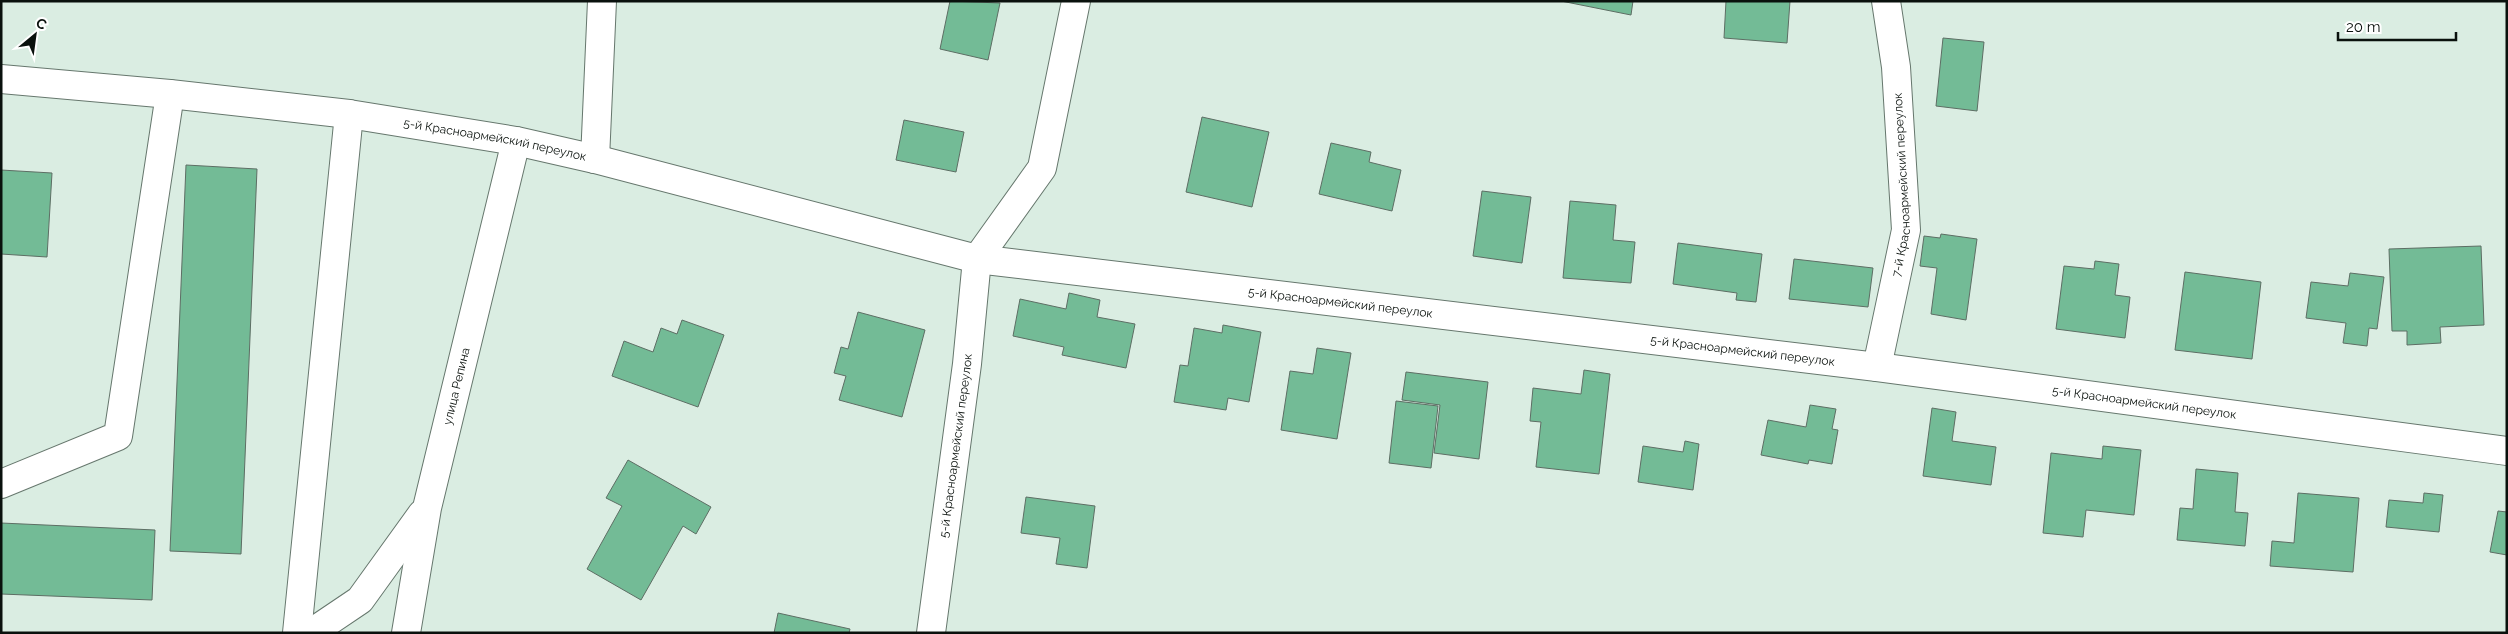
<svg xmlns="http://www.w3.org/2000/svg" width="2508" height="634" font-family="Raleway,sans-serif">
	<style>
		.building { fill: #73bb96; stroke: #5d6e64 }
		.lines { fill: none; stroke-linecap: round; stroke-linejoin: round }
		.minor-casing { stroke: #66776d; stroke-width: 30 }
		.minor { stroke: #fff; stroke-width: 28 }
		.labels { text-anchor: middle; stroke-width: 4.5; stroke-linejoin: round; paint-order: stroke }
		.street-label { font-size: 12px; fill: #0a110d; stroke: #fff }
	</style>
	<rect width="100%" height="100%" fill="#daede2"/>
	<g class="building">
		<polygon points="950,1 1000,3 988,60 940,49"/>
		<polygon points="1561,1 1633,1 1631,15"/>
		<polygon points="1726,1 1790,1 1787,43 1724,38"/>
		<polygon points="1943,38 1984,42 1977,111 1936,106"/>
		<polygon points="1202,117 1269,132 1252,207 1186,192"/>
		<polygon points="904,120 964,132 956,172 896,160"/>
		<polygon points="1331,143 1371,152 1369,162 1401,170 1392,211 1319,194"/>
		<polygon points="186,165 257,169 241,554 170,551"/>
		<polygon points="1,170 52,173 47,257 1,254"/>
		<polygon points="1482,191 1531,197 1522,263 1473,256"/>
		<polygon points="1570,201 1616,205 1613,240 1635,242 1631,283 1563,278"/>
		<polygon points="1941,234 1977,239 1966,320 1931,314 1937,268 1920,266 1924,236 1940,238"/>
		<polygon points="1678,243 1762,254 1756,302 1736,300 1737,293 1673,284"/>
		<polygon points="2481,246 2484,325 2440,327 2441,343 2407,345 2407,331 2392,331 2389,249"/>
		<polygon points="1794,259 1873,268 1868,307 1789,299"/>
		<polygon points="2095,261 2119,264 2115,295 2130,297 2125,338 2056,329 2064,266 2094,269"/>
		<polygon points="2185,272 2261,282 2252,359 2175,350"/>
		<polygon points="2350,273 2384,277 2377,329 2369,328 2367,346 2343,343 2346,323 2306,318 2311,282 2348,286"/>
		<polygon points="1069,293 1100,300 1097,317 1135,324 1126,368 1062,355 1064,347 1013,336 1020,299 1066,309"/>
		<polygon points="858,312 925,330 902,417 839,400 846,376 834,373 841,347 848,349"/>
		<polygon points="682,320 724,335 698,407 612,376 624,341 653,352 661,328 677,334"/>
		<polygon points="1223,325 1261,332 1249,402 1228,398 1226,410 1174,402 1180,365 1188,366 1194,328 1222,333"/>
		<polygon points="1317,348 1351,353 1337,439 1281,430 1290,371 1313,374"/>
		<polygon points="1584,370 1610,374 1599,474 1536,467 1541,422 1530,421 1533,388 1581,394"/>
		<polygon points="1406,372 1488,382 1479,459 1434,453 1440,405 1402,400"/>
		<polygon points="1396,401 1438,406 1431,468 1389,463"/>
		<polygon points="1810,405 1836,409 1832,429 1838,430 1832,464 1809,460 1808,464 1761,455 1768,420 1806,427"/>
		<polygon points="1932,408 1956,412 1952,441 1996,447 1991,485 1923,476"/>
		<polygon points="1685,441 1699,444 1693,490 1638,482 1643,446 1683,452"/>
		<polygon points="2103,446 2141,450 2134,515 2086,510 2083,537 2043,533 2051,453 2102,459"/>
		<polygon points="628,460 711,507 696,534 683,526 641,600 587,569 622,506 606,498"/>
		<polygon points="2196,469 2238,473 2235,512 2248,513 2245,546 2177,540 2180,508 2193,509"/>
		<polygon points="2298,493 2359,498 2353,572 2270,566 2272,541 2294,543"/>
		<polygon points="2424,493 2443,495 2439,532 2386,527 2389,500 2423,503"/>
		<polygon points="1026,497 1095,506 1087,568 1056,564 1060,538 1021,533"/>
		<polygon points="2498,511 2507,512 2507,555 2490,552"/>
		<polygon points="1,523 155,530 152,600 1,594"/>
		<polygon points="778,613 850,629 849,633 774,633"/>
	</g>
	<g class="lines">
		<g class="minor-casing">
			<g id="minor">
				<path id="s1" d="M1,79L170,94L349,114L516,141L595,159L977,259L1877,367L2507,451"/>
				<polyline points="595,159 602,1"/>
				<path id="s2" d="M1877,367L1906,230L1896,67L1886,1"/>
				<polyline points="1,484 118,436 170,94"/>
				<polyline points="297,633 349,114"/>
				<polyline points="311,633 360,600 422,514"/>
				<path id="s3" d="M406,633L427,508L516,141"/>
				<path id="s4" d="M931,633L967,364L977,259L1042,168L1076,1"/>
			</g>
		</g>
		<use href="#minor" class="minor"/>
	</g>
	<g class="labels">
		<g class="street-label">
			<text dy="4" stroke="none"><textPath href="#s1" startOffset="498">5-й Красноармейский переулок</textPath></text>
			<text dy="4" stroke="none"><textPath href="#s2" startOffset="185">7-й Красноармейский переулок</textPath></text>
			<text dy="4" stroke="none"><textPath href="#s1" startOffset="1361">5-й Красноармейский переулок</textPath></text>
			<text dy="4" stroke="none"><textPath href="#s1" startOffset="1766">5-й Красноармейский переулок</textPath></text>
			<text dy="4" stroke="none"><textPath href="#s3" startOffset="252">улица Репина</textPath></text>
			<text dy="4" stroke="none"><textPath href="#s1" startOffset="2171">5-й Красноармейский переулок</textPath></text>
			<text dy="4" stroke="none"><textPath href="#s4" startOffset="189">5-й Красноармейский переулок</textPath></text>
		</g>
	</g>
	<rect width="2508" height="634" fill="none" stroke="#0a110d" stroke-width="5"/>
	<g transform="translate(35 35) rotate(29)" stroke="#ffffff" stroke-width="4" paint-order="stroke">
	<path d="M0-4L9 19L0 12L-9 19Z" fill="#0a110d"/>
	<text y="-8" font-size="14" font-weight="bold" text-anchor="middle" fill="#0a110d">С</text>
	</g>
	<path d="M2338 32v8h118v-8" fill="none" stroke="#0a110d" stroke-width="2.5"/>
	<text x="2346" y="32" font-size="15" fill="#0a110d" stroke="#ffffff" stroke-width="4" paint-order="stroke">20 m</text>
</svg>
